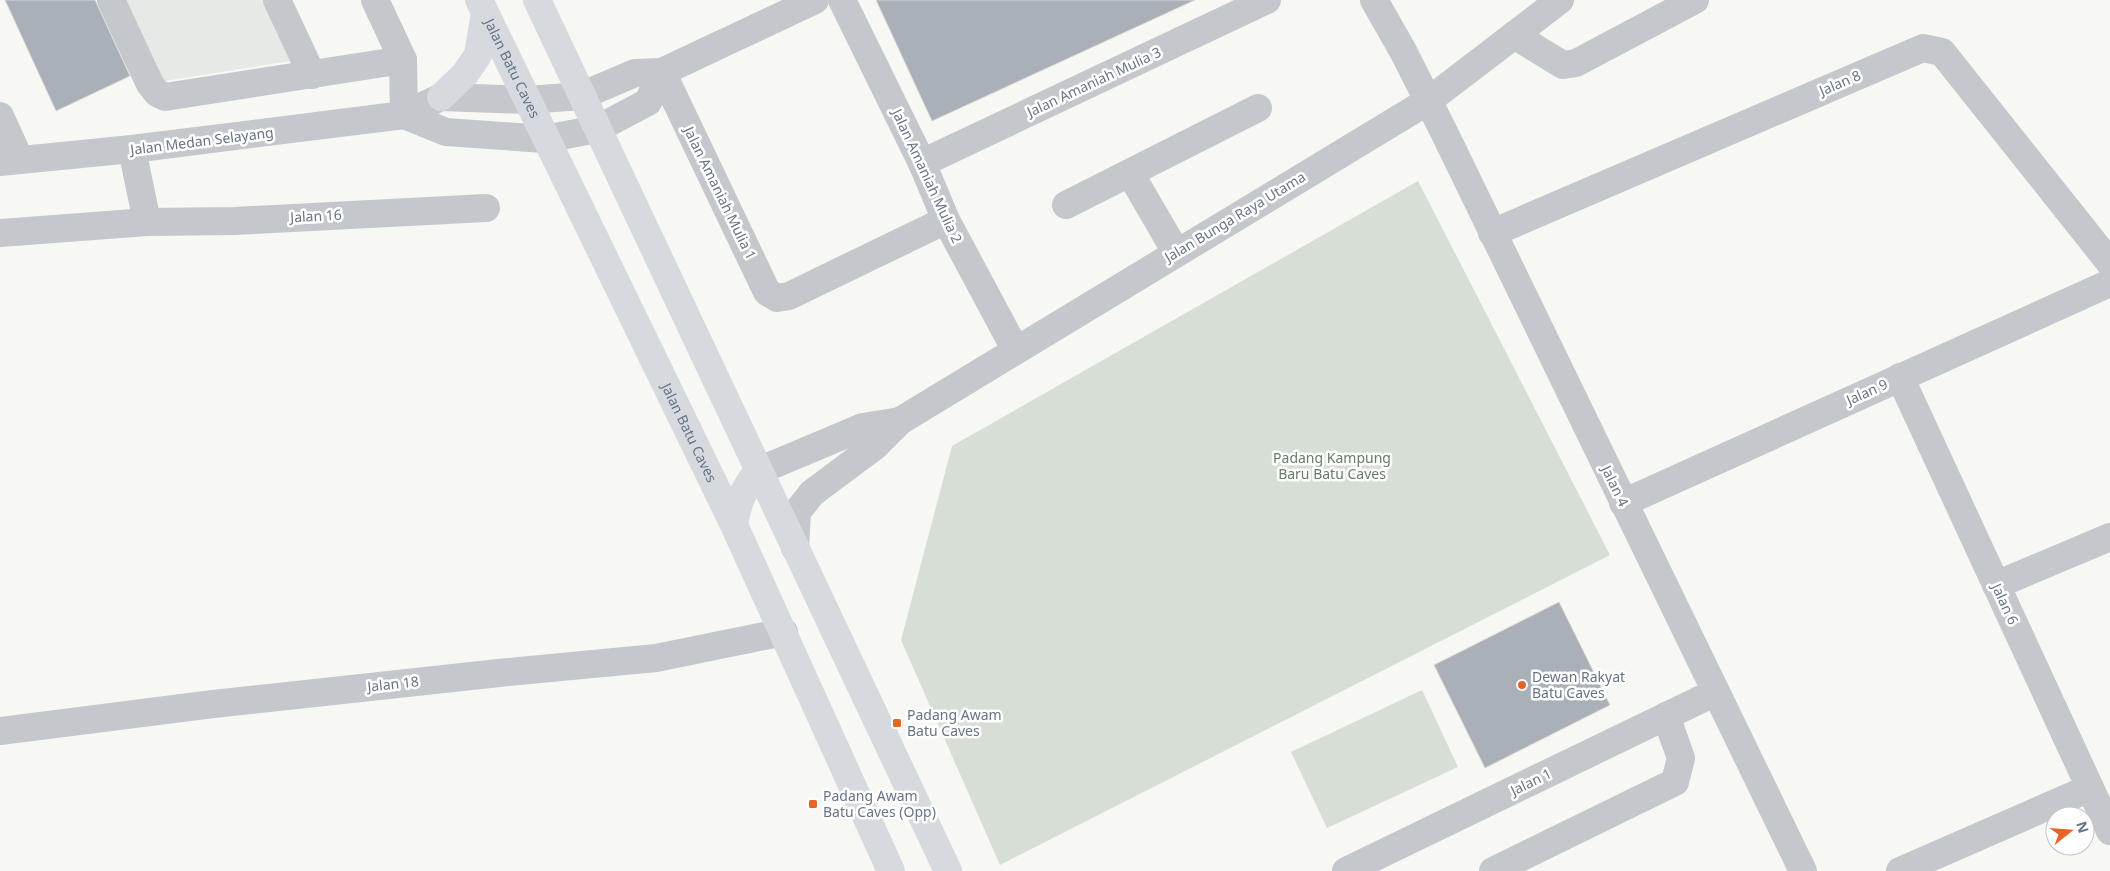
<svg xmlns="http://www.w3.org/2000/svg" width="2110" height="871" font-family="'Noto Sans',sans-serif">
	<style>
		.built { fill: #e7e9e7 }
		.green { fill: #d7ded5 }
		.building { fill: #a9b0b7; stroke: #d8d8d6 }
		.lines { fill: none; stroke-linecap: round; stroke-linejoin: round }
		.minor { stroke: #c4c7cb; stroke-width: 28 }
		.major { stroke: #d6dadf; stroke-width: 28 }
		.poi-dot { fill: #e46627; stroke: #fff; stroke-width: 2 }
		.labels { text-anchor: middle; stroke-width: 5; stroke-linejoin: round; paint-order: stroke }
		.street-label { font-size: 14px; fill: #667485; stroke: #fff }
		.park-label { font-size: 14px; fill: #677c65; stroke: #fff }
		.poi-label { font-size: 14px; fill: #667485; stroke: #fff; text-anchor: start }
	</style>
	<rect width="100%" height="100%" fill="#f7f7f4"/>
	<polygon class="built" points="119,0 263,0 291,61 158,82"/>
	<g class="green">
		<polygon points="1418,181 1610,555 1000,865 901,640 952,446"/>
		<polygon points="1422,690 1458,767 1327,828 1291,752"/>
	</g>
	<g class="building">
		<polygon points="5,0 95,0 130,76 56,111"/>
		<polygon points="876,0 1195,0 932,121"/>
		<polygon points="1559,602 1610,705 1485,768 1434,665"/>
	</g>
	<g class="lines">
		<g class="minor">
			<polyline points="111,0 150,84 157,93 165,97 403,60"/>
			<polyline points="277,0 312,75"/>
			<polyline points="375,0 403,60 404,115"/>
			<polyline points="842,0 922,163 946,220 1015,349"/>
			<polyline points="1374,0 1403,51 1444,132 1803,871"/>
			<polyline points="1514,35 1563,65 1576,63 1695,0"/>
			<polyline points="662,72 767,292 777,298 789,296 946,220"/>
			<polyline points="404,115 446,132 545,139 597,129 648,102 662,72"/>
			<polyline points="0,116 20,160"/>
			<polyline points="132,149 147,222"/>
			<polyline points="0,162 132,149 404,115 441,97 528,100 581,96 635,73 662,72 815,0"/>
			<polyline points="922,163 1267,0"/>
			<polyline points="1130,173 1176,252"/>
			<polyline points="1066,205 1258,108"/>
			<polyline points="0,233 147,222 234,221 486,208"/>
			<polyline points="1492,233 1923,48 1942,52 2110,263"/>
			<polyline points="1900,377 2110,831"/>
			<polyline points="758,471 863,427 900,421"/>
			<polyline points="1623,503 2110,283"/>
			<polyline points="795,548 797,512 812,493 875,446 900,421 1428,101 1560,0"/>
			<polyline points="1996,585 2110,537"/>
			<polyline points="0,731 213,704 508,672 656,658 784,632"/>
			<polyline points="1346,871 1716,692"/>
			<polyline points="1493,871 1675,782 1681,758 1666,716"/>
			<polyline points="1900,871 2090,788"/>
		</g>
		<g class="major">
			<path id="s1" d="M479,0L734,525L891,871"/>
			<polyline points="537,0 948,871"/>
			<polyline points="441,97 465,74 478,55 485,13"/>
			<path d="M734,525C738,501 743,490 758,471"/>
		</g>
	</g>
	<g class="poi-dot">
		<circle cx="1522" cy="685" r="5"/>
		<rect x="892" y="718" width="10" height="10" rx="2.5"/>
		<rect x="808" y="799" width="10" height="10" rx="2.5"/>
	</g>
	<g class="labels">
		<g class="street-label">
			<text dy="5" stroke="none"><textPath href="#s1" startOffset="76">Jalan Batu Caves</textPath></text>
			<text transform="translate(1094 82) rotate(-25)" y="5">Jalan Amaniah Mulia 3</text>
			<text transform="translate(1840 83) rotate(-23)" y="5">Jalan 8</text>
			<text transform="translate(202 141) rotate(-7)" y="5">Jalan Medan Selayang</text>
			<text transform="translate(927 176) rotate(65)" y="5">Jalan Amaniah Mulia 2</text>
			<text transform="translate(720 193) rotate(64)" y="5">Jalan Amaniah Mulia 1</text>
			<text transform="translate(316 216) rotate(-3)" y="5">Jalan 16</text>
			<text transform="translate(1235 217) rotate(-31)" y="5">Jalan Bunga Raya Utama</text>
			<text transform="translate(1867 392) rotate(-24)" y="5">Jalan 9</text>
			<text dy="5" stroke="none"><textPath href="#s1" startOffset="481">Jalan Batu Caves</textPath></text>
			<text transform="translate(1615 486) rotate(64)" y="5">Jalan 4</text>
			<text transform="translate(2005 604) rotate(65)" y="5">Jalan 6</text>
			<text transform="translate(393 684) rotate(-6)" y="5">Jalan 18</text>
			<text transform="translate(1531 782) rotate(-26)" y="5">Jalan 1</text>
		</g>
		<g class="park-label">
			<text x="1332" y="463">Padang Kampung<tspan x="1332" dy="16">Baru Batu Caves</tspan></text>
		</g>
		<g class="poi-label">
			<text x="1532" y="682">Dewan Rakyat<tspan x="1532" dy="16">Batu Caves</tspan></text>
			<text x="907" y="720">Padang Awam<tspan x="907" dy="16">Batu Caves</tspan></text>
			<text x="823" y="801">Padang Awam<tspan x="823" dy="16">Batu Caves (Opp)</tspan></text>
		</g>
	</g>
	<g transform="translate(2070 831) rotate(73)"><circle r="24" fill="#ffffff" stroke="#c2c7ce"/>
	<path d="M0-4L9 19L0 12L-9 19Z" fill="#e46627"/>
	<text y="-8" font-size="14" font-weight="bold" text-anchor="middle" fill="#667485">N</text>
	</g>
</svg>
